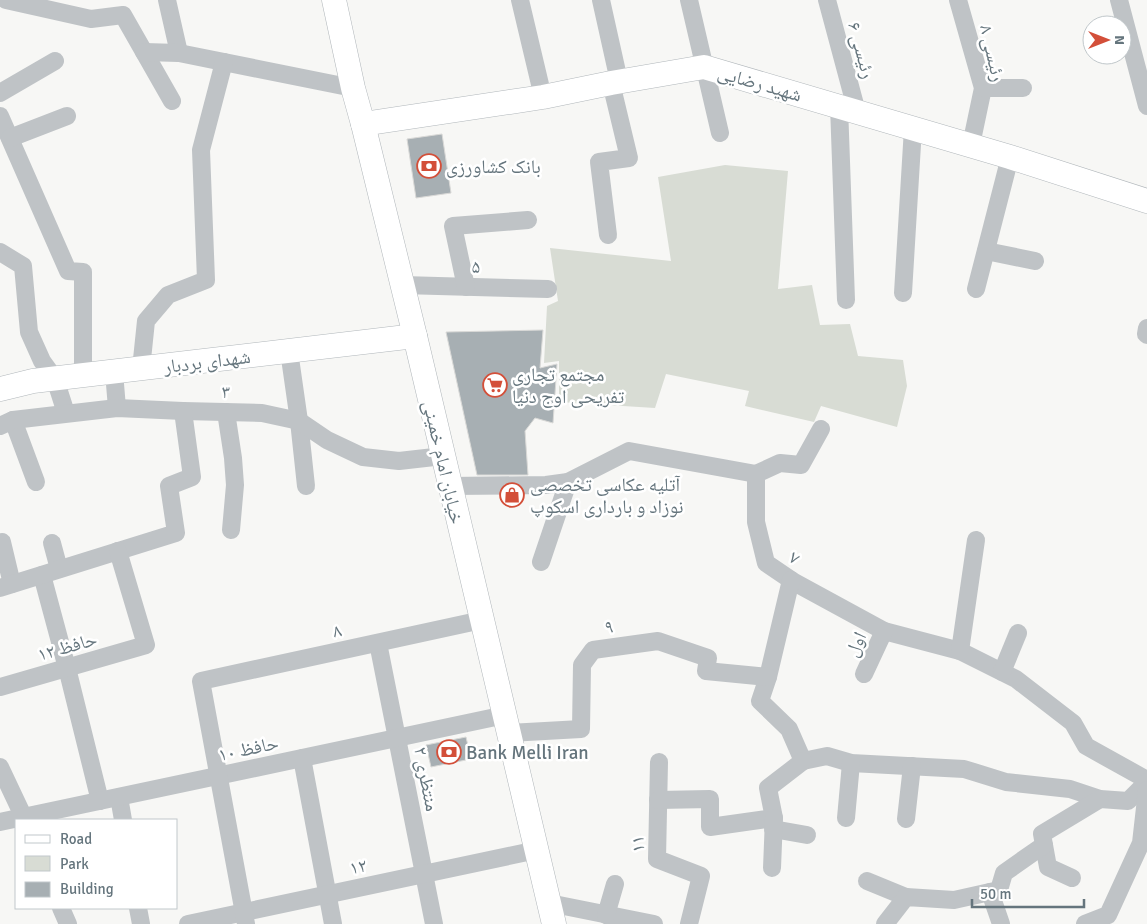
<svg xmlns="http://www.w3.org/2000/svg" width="1147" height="924" font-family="Signika,'Noto Naskh Arabic',sans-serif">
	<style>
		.green { fill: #d8dcd4 }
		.building { fill: #a7afb3; stroke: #d9d9d7 }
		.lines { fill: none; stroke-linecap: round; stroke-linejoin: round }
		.secondary-casing { stroke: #b1b7bb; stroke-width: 25 }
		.street { stroke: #bfc3c6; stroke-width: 18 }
		.secondary { stroke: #fff; stroke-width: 24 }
		.labels { text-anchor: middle; stroke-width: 5; stroke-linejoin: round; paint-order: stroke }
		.street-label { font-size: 19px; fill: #65757d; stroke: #fff }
		.poi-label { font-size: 19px; fill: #65757d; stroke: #fff; text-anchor: start }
	</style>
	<rect width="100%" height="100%" fill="#f7f7f5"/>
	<polygon class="green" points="725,165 788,171 778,289 812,285 820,325 850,324 858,356 903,360 907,386 897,427 821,406 814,422 745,406 749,391 666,374 655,408 559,402 559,361 544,363 547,306 558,301 550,248 671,261 658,177"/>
	<g class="building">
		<polygon points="442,134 451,193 416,198 407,139"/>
		<polygon points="543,330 540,368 557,364 553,423 535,418 525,431 528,475 477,475 446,332"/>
		<polygon points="466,737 471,759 431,767 426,745"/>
	</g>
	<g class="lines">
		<g class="secondary-casing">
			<g id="secondary">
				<polyline points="334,0 353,88 363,124 415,336 554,924"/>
				<polyline points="363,124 543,97 611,83 704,67 1010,157 1147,201"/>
				<polyline points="0,389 33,381 415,336"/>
			</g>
		</g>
		<g class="street">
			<polyline points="6,0 91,19 123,15 172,101"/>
			<polyline points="167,0 179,53"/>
			<polyline points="520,0 543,97"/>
			<polyline points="601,0 619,81"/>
			<polyline points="689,0 720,133"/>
			<polyline points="827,0 857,112"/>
			<polyline points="958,0 983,88 971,145"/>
			<polyline points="1119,0 1147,106"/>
			<polyline points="144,52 179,53 353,88"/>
			<polyline points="983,88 1023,88"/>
			<polyline points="0,93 55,61"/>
			<polyline points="839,106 846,300"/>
			<polyline points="0,116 68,271 83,272 83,375"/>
			<polyline points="10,138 67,116"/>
			<polyline points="608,235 599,162 629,158 611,83"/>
			<polyline points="986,251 1035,261"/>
			<polyline points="0,252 23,266 29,332 42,361 55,379 66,413"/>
			<polyline points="402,285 548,289"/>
			<polyline points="466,287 453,226 528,220"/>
			<polyline points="976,289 1010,157"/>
			<polyline points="903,293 913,128"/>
			<polyline points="1147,328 1146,334 1147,335"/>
			<polyline points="289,351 299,421 306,486"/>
			<polyline points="141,369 146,321 168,295 206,280 201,150 224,62"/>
			<polyline points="114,372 117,408"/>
			<polyline points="226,412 233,458 235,485 231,530"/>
			<polyline points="13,420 36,482"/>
			<polyline points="0,426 13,420 117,408 183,411 262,413 299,421 327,440 363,457 399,461 443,456"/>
			<polyline points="756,474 780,463 801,465 821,429"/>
			<polyline points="450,486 546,485 568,482 629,451 756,474 756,522 766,563 794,582 884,631 960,651 1016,679 1073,723 1086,746 1147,780"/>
			<polyline points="2,542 12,584"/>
			<polyline points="52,543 59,569"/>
			<polyline points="541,562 568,482"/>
			<polyline points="42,575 67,668 100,801"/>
			<polyline points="791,580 768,677 760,701 789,729 803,761 827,756 851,763 964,769 1006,782 1070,789 1100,799 1128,801 1147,782"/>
			<polyline points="0,588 176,533 169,486 192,477 183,411"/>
			<polyline points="378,643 434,924"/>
			<polyline points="960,651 976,540"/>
			<polyline points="1002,672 1018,633"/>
			<polyline points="864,674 884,631"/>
			<polyline points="0,687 146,645 118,551"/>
			<polyline points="509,733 581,729 582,665 593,650 658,641 708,658 706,671 768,677"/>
			<polyline points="302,758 333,924"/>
			<polyline points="659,762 657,859 701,876 689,924"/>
			<polyline points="0,767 25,820"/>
			<polyline points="119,797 123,820"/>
			<polyline points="658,800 710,799 710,827 774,818 768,788 803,761"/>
			<polyline points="846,818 851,763"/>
			<polyline points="906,819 912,766"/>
			<polyline points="0,822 505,715"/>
			<polyline points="773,829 807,835"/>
			<polyline points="1044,845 1048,867 1072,878"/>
			<polyline points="772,868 774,818"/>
			<polyline points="867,881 906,897"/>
			<polyline points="990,892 1001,924"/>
			<polyline points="549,903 654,924"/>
			<polyline points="61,908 68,924"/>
			<polyline points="138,908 141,924"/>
			<polyline points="606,915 615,884"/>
			<polyline points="188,924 537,850"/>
			<polyline points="246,924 201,681 482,620"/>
			<polyline points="885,924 906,897 954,900 999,890 1004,873 1044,845 1042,834 1100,799"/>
			<polyline points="1085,924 1108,915 1141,843 1147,790"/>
		</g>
		<use href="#secondary" class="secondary"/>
	</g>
	<defs>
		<g id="bank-ring" transform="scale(1.25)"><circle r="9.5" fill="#fff" stroke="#d34f39" stroke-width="1.5"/><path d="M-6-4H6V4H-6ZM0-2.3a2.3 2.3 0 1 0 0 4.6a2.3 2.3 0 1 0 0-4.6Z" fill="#d34f39"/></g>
		<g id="supermarket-ring" transform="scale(1.25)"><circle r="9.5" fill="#fff" stroke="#d34f39" stroke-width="1.5"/><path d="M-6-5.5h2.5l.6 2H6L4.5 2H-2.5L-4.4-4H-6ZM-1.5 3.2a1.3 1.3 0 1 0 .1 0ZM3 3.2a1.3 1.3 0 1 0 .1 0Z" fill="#d34f39"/></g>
		<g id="shop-ring" transform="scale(1.25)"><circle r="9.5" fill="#fff" stroke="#d34f39" stroke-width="1.5"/><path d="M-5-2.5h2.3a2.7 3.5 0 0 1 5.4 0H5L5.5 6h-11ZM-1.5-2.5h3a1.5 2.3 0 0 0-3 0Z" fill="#d34f39"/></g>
	</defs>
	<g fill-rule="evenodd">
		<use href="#bank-ring" x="429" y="166"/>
		<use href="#supermarket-ring" x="495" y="385"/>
		<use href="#shop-ring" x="512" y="495"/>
		<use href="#bank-ring" x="449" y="752"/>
	</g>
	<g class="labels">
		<g class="street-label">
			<text transform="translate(862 50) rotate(75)" y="7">رئیسی ۶</text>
			<text transform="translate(993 53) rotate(77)" y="7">رئیسی ۸</text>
			<text transform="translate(760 83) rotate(16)" y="7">شهید رضایی</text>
			<text transform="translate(476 266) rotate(2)" y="7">۵</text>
			<text transform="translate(207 361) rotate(-7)" y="7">شهدای بردبار</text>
			<text transform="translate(226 391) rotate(1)" y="7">۳</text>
			<text transform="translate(444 462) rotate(77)" y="7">خیابان امام خمینی</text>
			<text transform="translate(795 557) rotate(34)" y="7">۷</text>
			<text transform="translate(609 626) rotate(-7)" y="7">۹</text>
			<text transform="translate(337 630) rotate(-12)" y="7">۸</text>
			<text transform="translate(855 644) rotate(-65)" y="7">اول</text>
			<text transform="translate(67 646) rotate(-16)" y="7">حافظ ۱۲</text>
			<text transform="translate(248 748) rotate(-12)" y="7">حافظ ۱۰</text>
			<text transform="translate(427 779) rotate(79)" y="7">منتظری ۲</text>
			<text transform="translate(637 844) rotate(-93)" y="7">۱۱</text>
			<text transform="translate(358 866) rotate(-12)" y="7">۱۲</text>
		</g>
		<g class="poi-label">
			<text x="446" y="173">بانک کشاورزی</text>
			<text x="512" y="381">مجتمع تجاری<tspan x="512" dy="22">تفریحی اوج دنیا</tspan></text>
			<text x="530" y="491">آتلیه عکاسی تخصصی<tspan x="530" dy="22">نوزاد و بارداری اسکوپ</tspan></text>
			<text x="466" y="759">Bank Melli Iran</text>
		</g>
	</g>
	<rect x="15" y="819" width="162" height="90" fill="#ffffff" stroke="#c1c8cb"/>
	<rect x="25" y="835" width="25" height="8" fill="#ffffff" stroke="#c1c8cb"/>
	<text x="60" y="844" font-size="15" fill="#65757d">Road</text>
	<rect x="25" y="856" width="25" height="15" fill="#d8dcd4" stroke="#c1c8cb"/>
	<text x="60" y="869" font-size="15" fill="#65757d">Park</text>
	<rect x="25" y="882" width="25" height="15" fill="#a7afb3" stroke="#c1c8cb"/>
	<text x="60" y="894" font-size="15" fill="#65757d">Building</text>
	<g transform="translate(1107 40) rotate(90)"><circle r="24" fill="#ffffff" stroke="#c1c8cb"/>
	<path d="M0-4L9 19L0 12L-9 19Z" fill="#d34f39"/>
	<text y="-8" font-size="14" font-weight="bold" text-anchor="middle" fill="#65757d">N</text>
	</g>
	<path d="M972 899v8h112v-8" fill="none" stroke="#65757d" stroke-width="2.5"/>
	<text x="980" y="899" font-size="15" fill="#65757d" stroke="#ffffff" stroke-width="4" paint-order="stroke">50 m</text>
</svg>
